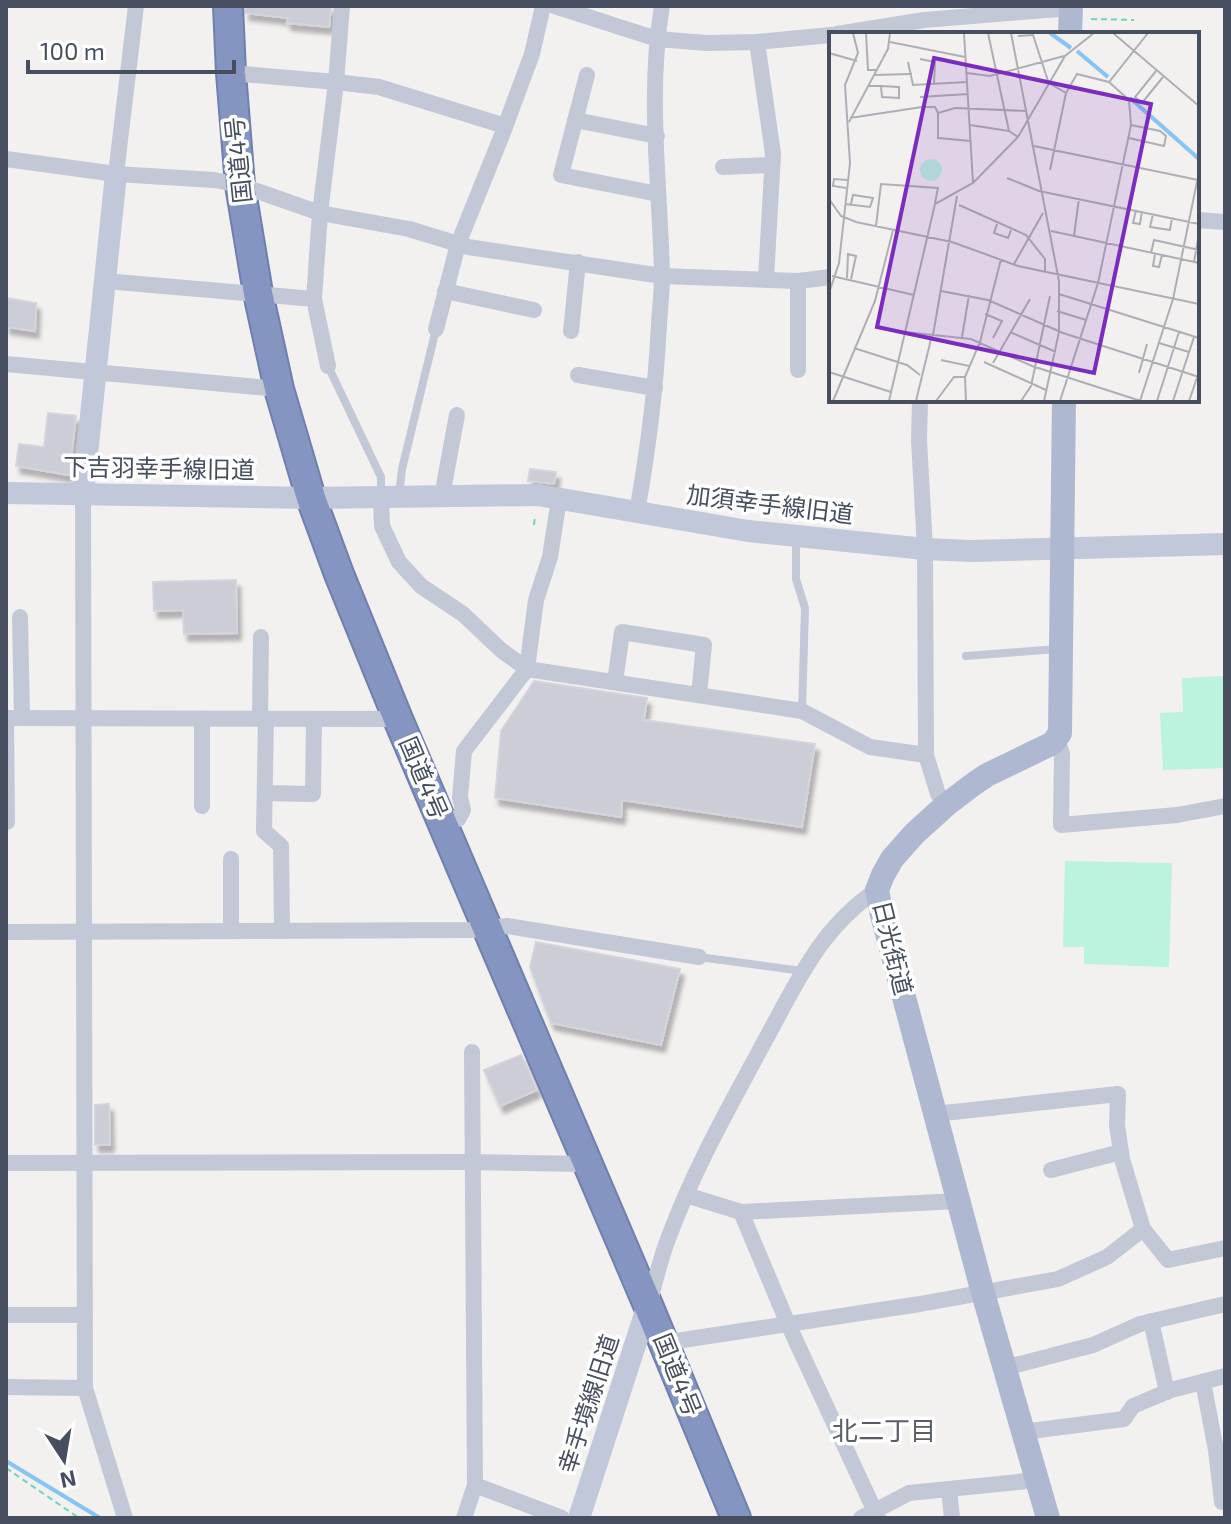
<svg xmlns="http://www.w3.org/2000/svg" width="1231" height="1524" font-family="'Exo 2','Noto Sans JP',sans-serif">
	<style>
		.green { fill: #bbf3dd }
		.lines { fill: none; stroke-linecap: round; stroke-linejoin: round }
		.stream { stroke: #85c4f3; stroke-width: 4 }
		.building { fill: #cccdd6; stroke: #d3d4dc; stroke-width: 2; filter: url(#shadow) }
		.highway-casing { stroke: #6f7fae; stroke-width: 32 }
		.path { stroke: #70d4b8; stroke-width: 2; stroke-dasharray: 6 4; stroke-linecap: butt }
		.lane { stroke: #c2c8d6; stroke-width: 8 }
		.street { stroke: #c2c8d6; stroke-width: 16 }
		.secondary { stroke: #c1c8da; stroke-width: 22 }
		.primary { stroke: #aeb8d1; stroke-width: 24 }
		.highway { stroke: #8495c2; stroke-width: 28 }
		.labels { text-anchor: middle; stroke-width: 7; stroke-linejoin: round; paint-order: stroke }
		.street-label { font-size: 24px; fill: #464e5f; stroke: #fff }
		.neighbourhood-label { font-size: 26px; fill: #5c5e66; stroke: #fff }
		.inset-river { fill: none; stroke: #85c4f3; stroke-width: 4 }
		.inset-road { fill: none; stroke: #aeafb6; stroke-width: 2 }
		.view { fill: #7b2cbf; fill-opacity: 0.15; stroke: #7b2cbf; stroke-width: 4 }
		.inset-edge { fill: none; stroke: #464e5f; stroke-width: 4 }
	</style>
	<defs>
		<filter id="shadow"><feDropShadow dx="4" dy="7" stdDeviation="2" flood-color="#0004"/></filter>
	</defs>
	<rect width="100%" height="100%" fill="#f3f0f0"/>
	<g class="green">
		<polygon points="1225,676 1225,768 1163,770 1160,713 1183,712 1182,678"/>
		<polygon points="1065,861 1172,863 1169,967 1084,964 1084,947 1063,947"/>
	</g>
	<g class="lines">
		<polyline class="stream" points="6,1461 100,1518"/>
	</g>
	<g class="building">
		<polygon points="246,6 331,6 329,27 287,23 288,18 245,13"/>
		<polygon points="6,298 36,303 35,331 6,327"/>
		<polygon points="48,413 76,416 69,475 16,466 19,444 44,447"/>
		<polygon points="530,469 556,472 554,484 528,481"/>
		<polygon points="236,580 237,633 184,634 183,610 154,611 153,582"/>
		<polygon points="534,681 647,698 644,720 815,744 802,827 622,800 621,817 495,798 501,731"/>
		<polygon points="536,942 680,969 661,1045 551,1023 530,967"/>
		<polygon points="521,1055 537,1090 500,1106 484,1070"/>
		<polygon points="109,1104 110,1145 95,1145 95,1105"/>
	</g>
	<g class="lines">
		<g class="highway-casing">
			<polyline id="highway" points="228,6 231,73 240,185 258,293 279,389 311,498 339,574 398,719 648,1305 736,1518"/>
		</g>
		<g class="path">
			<polyline points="1091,19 1134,20"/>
			<polyline points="534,525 535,515"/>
			<polyline points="6,1468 79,1518"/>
		</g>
		<g class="lane">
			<polyline points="328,366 381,477 381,496"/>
			<polyline points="399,496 402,469 436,329"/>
			<polyline points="796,537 796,579 805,608 802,711"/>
			<polyline points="966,656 1057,649"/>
			<polyline points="699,957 802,971"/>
		</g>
		<g class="street">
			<polyline points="554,6 657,39 707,43 757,42 831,35"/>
			<polyline points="837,34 924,20 1071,8"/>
			<polyline points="757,42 773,154 766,279"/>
			<polyline points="231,73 336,82 379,87 505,126"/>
			<polyline points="587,75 561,175 658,194"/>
			<polyline points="575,120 657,136"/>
			<polyline points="6,159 116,174 214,180 240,185 320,213 409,229 468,247 662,276 798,281 831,277"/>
			<polyline points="723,167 772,165"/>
			<polyline points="116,174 136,6"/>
			<polyline points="1197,220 1225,222"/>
			<polyline points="105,281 314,299"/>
			<polyline points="798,281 798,370"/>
			<polyline points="445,291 534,310"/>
			<polyline points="436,329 458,244 502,135 532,54 543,6"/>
			<polyline points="571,331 578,262"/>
			<polyline points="6,364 279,389"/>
			<polyline points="328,366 314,299 320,213 336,82 342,6"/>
			<polyline points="578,375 655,388"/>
			<polyline points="920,400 919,440 925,549 926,755 938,794 946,805"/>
			<polyline points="83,493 85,1388 125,1518"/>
			<polyline points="442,496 457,415"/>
			<polyline points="381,497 382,526 399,562 421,586 463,614 501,650 527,669 802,711 870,747 926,755"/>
			<path d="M637,512C648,450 656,387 659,324C660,308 662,291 662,275C660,186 647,94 662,6"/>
			<polyline points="20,617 22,718"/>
			<polyline points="615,682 622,632 704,645 699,695"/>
			<polyline points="6,718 398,719"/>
			<polyline points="260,719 261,637"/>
			<polyline points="266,719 264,831 281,846 282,931"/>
			<polyline points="6,722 7,822"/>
			<polyline points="1057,739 1062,754 1061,825 1177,815 1225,806"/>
			<polyline points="265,793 313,794 314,719"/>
			<polyline points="202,806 202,719"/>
			<polyline points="443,824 458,819 463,810 460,797 464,751 527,669 536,600 550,557 559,499"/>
			<polyline points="231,931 231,859"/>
			<polyline points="6,932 470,930 507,926 699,957"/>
			<polyline points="472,1052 475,1485"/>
			<polyline points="6,1163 471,1162 588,1164"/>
			<polyline points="1051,1170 1121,1152"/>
			<polyline points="686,1195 741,1212 788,1324 878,1518"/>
			<polyline points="741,1212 958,1201"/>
			<polyline points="1143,1229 1168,1260 1225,1248"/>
			<path d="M649,1304C655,1282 660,1260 668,1239C694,1168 732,1102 768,1035C799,978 822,927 877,890"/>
			<polyline points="6,1315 85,1315"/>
			<polyline points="1151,1321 1167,1392"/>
			<polyline points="663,1343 920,1304 1058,1279 1107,1257 1143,1229 1122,1159 1117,1125 1118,1094 935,1114"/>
			<polyline points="1004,1368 1093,1345 1140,1324 1225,1304"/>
			<polyline points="1203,1382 1216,1450 1222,1502 1225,1502"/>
			<polyline points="6,1387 85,1388"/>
			<polyline points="1023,1432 1124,1419 1133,1406 1171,1390 1225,1376"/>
			<polyline points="949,1489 952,1518"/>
			<polyline points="464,1518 475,1485 562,1518"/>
			<polyline points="861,1518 909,1493 1037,1480"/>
		</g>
		<g class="secondary">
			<polyline points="6,493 311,498 538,495 748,531 925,549 972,551 1225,544"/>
			<polyline points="83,493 116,174"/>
			<polyline points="579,1518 648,1305"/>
		</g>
		<g class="primary">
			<polyline points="1070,34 1071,6"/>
			<polyline points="1048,1518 983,1293 882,915 877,890 883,875 892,859 914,834 946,805 975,783 987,775 1053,743 1060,733 1064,400"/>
		</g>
		<use href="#highway" class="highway"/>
	</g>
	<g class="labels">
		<g class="street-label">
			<text transform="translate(239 160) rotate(-96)" y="8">国道4号</text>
			<text transform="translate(159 469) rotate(1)" y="8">下吉羽幸手線旧道</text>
			<text transform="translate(770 505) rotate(7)" y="8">加須幸手線旧道</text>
			<text transform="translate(423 778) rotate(67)" y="8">国道4号</text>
			<text transform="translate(892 948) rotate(76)" y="8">日光街道</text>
			<text transform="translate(677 1375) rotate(68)" y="8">国道4号</text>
			<text transform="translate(589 1404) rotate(-72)" y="8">幸手境線旧道</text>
		</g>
		<g class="neighbourhood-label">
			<text x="884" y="1440">北二丁目</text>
		</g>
	</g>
	<g transform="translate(829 32)">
		<rect width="370" height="370" fill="#f3f0f0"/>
		<path d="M91 138a11 11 0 1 1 22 0a11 11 0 1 1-22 0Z" fill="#bbf3dd"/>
		<path class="inset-river" d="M221,1L242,16M248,19L279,45M301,66L370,127"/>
		<path class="inset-road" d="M37,1L39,38H48M159,1L180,99L189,105M182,1L230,249V300L215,369M284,1L370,74M189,4L204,3L220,52M61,10L136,25M0,21L28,29M91,27L106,30L105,52M79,30L84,53L138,50M327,39L306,65L313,71L334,45M138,41L161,44L235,24M45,43L83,42M220,51L237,61L248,42L280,50L319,1M40,54H52L70,55V66L53,65L52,54M91,65L139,62M21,86L93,75H106L109,81M20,90L59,17L61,1M141,93L180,99M300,106L335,114L337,104L331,99L302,93M142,109L109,106V81L126,76L198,79M205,114L369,148M221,138L237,61M178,146L210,159L370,192M144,151L189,105L236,24L265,1M17,156L4,154L5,147L18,148M0,167L12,184L27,190L123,210L189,234L370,272M16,172L41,175L44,166L24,163L22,172M130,173L197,203L216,227V239M307,178L304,191L311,192L313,179M324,182L321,195L341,198L343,186M168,192L165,201L179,206L182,198M47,194L52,152L109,156L106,171M222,199L370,231M245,204L250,166M322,221L325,208L370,218M326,222L324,234L330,235L333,223M365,230L370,202M185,232L214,181M3,244L85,263M18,246L19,222L27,224L22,247M112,259L159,268L234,301L370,345M0,261L10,231L21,131L16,53L29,21L24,1M230,262L370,306M228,279L257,288M156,282L173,289L164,306M76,300L142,307L203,334L312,369M181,300L227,320M104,303L128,164M133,305L140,263M330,311L360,320M25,316L78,333L91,343M112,328L140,334M155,330L217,358M164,331L201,267M0,340L62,360M310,341L318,312M4,369L46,269L64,198M60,369L106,172L144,151L135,1M87,369L103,303M107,369L125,345H136M137,369L136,345L151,310L172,227M192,369L202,354L221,264M231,369L269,251L302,93L300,68L280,50M311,369L344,267L370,140M328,369L350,300M344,369L365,305M360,369L370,340"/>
		<path class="view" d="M105,26L322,72L265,341L48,295Z"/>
		<rect width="370" height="370" class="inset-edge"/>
	</g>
	<rect width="1231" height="1524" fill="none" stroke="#464e5f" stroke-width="16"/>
	<g transform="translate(64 1460) rotate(168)" stroke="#ffffff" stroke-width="6" paint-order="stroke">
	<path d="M0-6L14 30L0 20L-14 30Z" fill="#464e5f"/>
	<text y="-12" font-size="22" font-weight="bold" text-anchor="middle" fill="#464e5f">N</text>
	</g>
	<path d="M28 60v12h206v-12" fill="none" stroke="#464e5f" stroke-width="4"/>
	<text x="40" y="60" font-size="24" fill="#464e5f" stroke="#ffffff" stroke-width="6" paint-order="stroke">100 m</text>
</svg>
